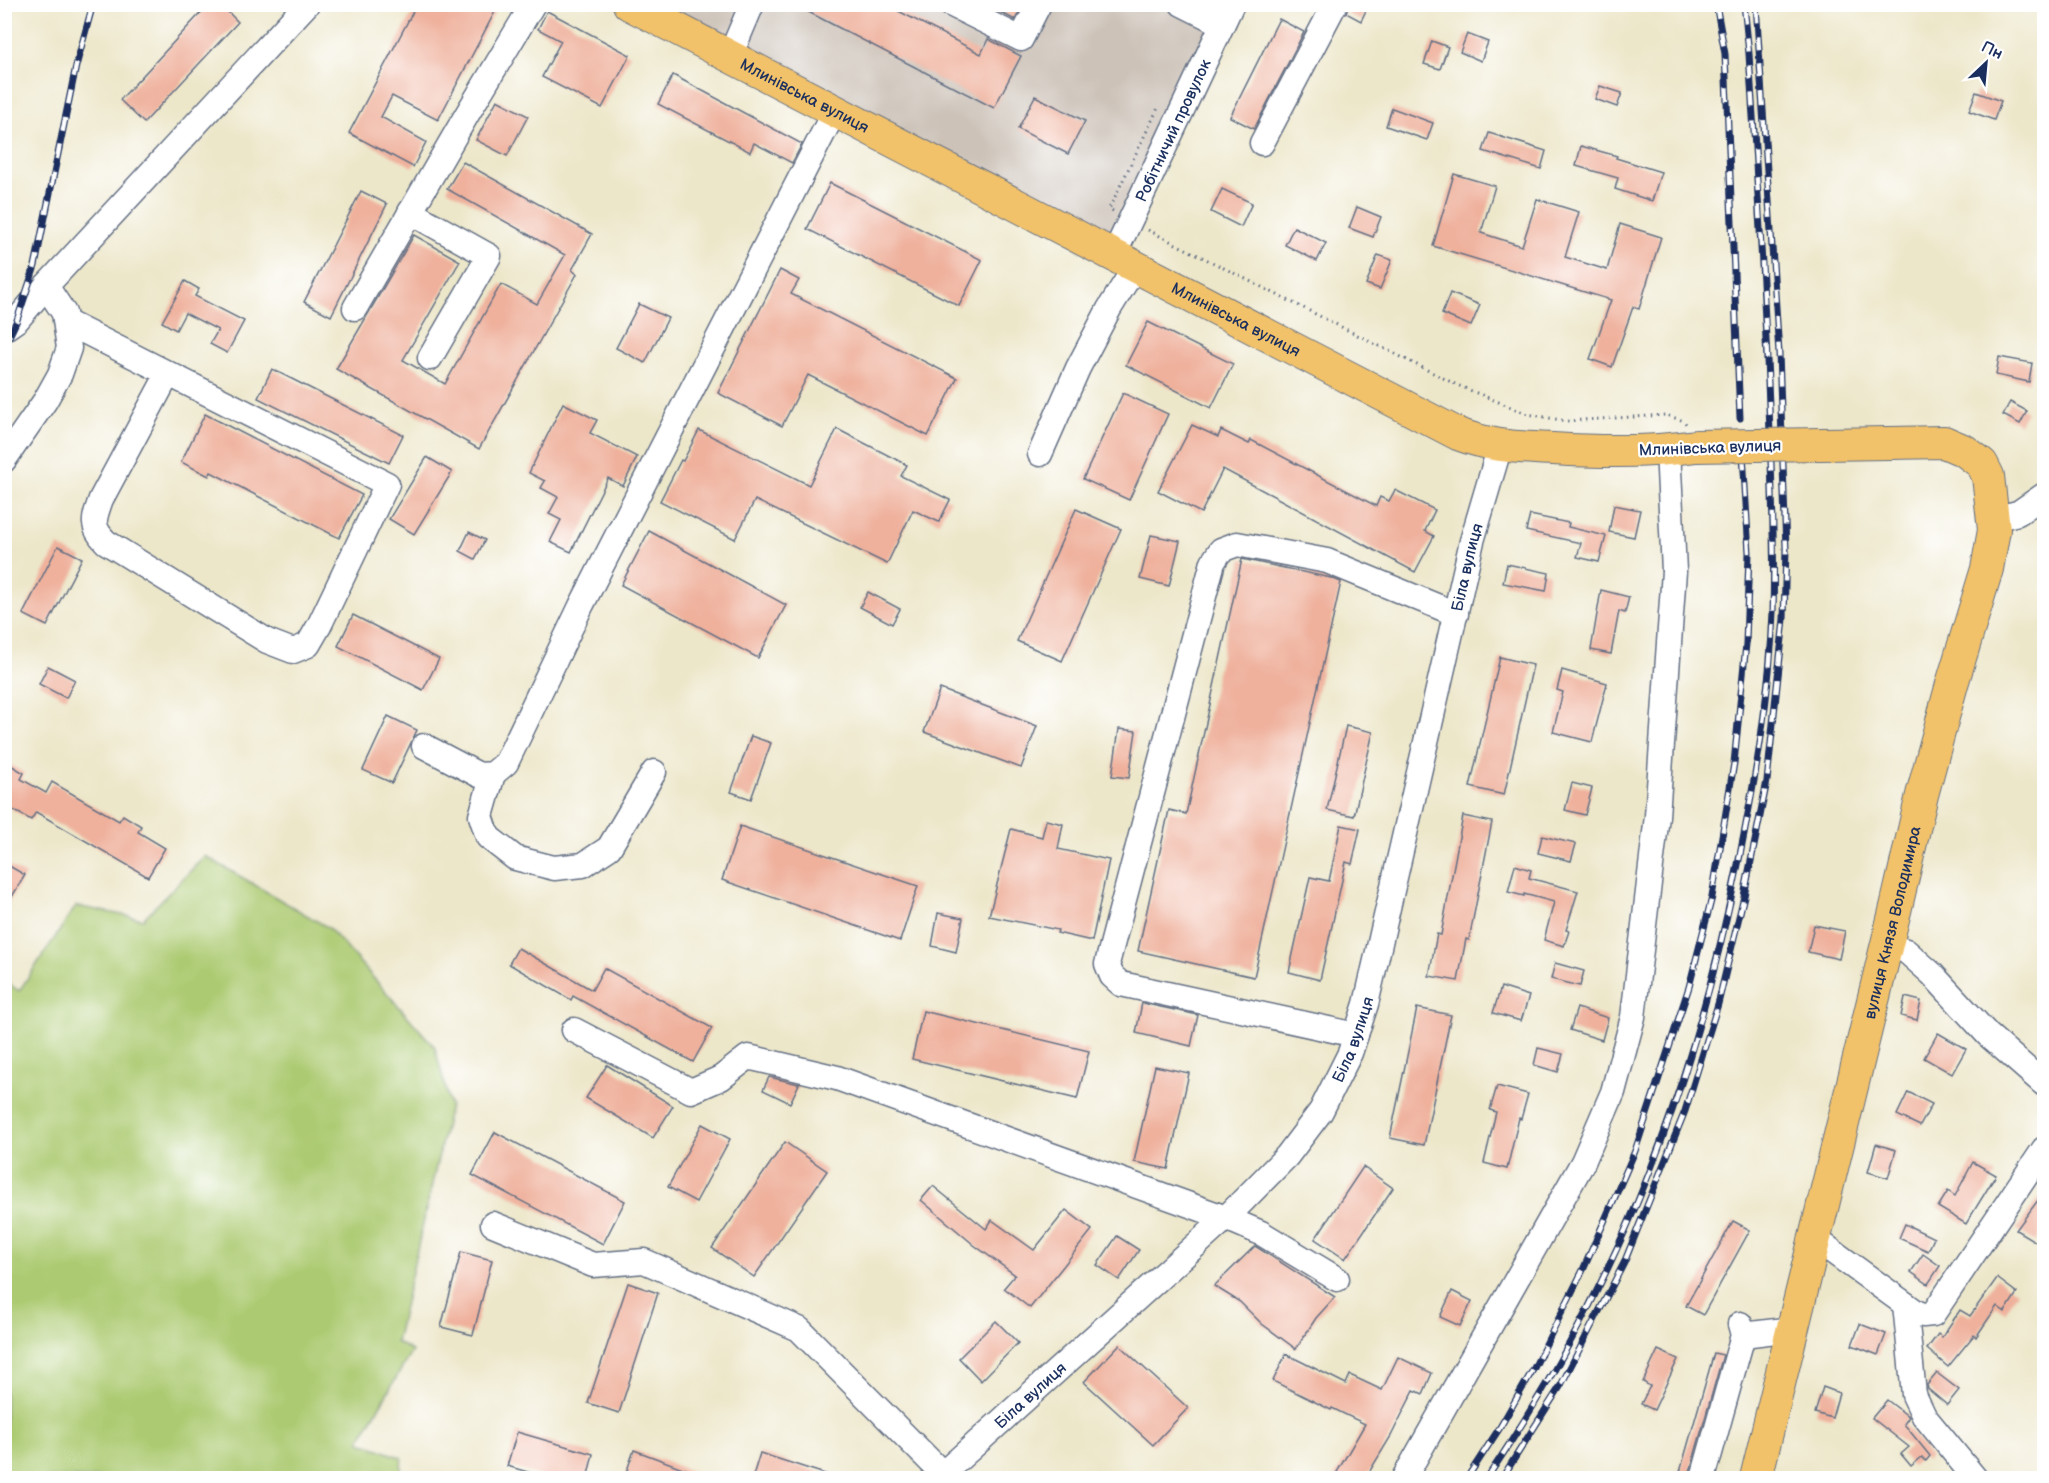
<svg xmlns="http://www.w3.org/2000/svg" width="2049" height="1483" font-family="'Balsamiq Sans',sans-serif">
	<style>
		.industrial { fill: #ccc2b8 }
		.green { fill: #acca71; stroke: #647c68; stroke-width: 1.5 }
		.building { fill: #efb19c }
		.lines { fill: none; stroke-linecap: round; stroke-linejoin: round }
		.minor-casing { stroke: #646f84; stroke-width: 27 }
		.major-casing { stroke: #646f84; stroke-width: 34 }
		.path { stroke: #646f84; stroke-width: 3; stroke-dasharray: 1.5 4.5; stroke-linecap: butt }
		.minor { stroke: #fff; stroke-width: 24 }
		.major { stroke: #f2c26a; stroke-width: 32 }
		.rail-casing { stroke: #1b2f5e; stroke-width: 7 }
		.rail { stroke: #fff; stroke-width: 4.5; stroke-dasharray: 14; stroke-linecap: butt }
		.major-bridge-casing { stroke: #646f84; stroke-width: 34; stroke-linecap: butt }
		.major-bridge { stroke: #f2c26a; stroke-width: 32 }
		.labels { text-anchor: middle; stroke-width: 4.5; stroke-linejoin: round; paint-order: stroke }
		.street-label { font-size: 16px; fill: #1b2f5e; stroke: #fff }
	</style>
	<rect width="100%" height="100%" fill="#fff"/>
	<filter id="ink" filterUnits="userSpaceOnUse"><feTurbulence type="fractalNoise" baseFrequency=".0167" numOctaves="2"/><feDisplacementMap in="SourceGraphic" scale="12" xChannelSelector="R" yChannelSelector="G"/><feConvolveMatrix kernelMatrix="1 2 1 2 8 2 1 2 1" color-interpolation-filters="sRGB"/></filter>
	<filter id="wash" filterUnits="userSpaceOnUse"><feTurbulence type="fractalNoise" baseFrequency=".008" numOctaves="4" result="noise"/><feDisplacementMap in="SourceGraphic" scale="24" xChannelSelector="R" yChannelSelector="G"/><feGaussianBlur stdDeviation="1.35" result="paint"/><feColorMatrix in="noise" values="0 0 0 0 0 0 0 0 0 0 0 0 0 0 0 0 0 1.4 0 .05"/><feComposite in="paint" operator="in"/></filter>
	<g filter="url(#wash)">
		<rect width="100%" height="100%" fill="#ede7ca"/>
		<polygon class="industrial" points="629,5 1232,5 1113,257"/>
		<polygon class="green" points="205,856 329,928 435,1047 450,1106 396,1342 412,1351 359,1441 402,1458 400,1478 5,1478 5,981 19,991 76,906 143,919"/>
		<g id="blocks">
			<g class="building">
				<polygon points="209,4 220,4 238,22 144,123 120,100"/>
				<polygon points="417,4 499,4 438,120 392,96 381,117 426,142 413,167 349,133"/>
				<polygon points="793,4 885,4 981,54 988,39 1021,56 994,108"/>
				<polygon points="985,4 1023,4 1015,20"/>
				<polygon points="1349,4 1369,4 1361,21 1346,13"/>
				<polygon points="547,11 630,55 602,108 542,77 561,41 538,29"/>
				<polygon points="1279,19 1304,32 1254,129 1230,117"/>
				<polygon points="1467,34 1488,42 1481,61 1460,52"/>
				<polygon points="1432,41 1448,47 1440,69 1424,64"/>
				<polygon points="673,75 802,144 792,163 754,143 750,152 658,104"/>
				<polygon points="1600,86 1622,93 1617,107 1595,99"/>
				<polygon points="1976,92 2001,101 1994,120 1969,111"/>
				<polygon points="1035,96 1085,121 1068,154 1018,129"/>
				<polygon points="497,100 528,116 507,156 476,140"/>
				<polygon points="1392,108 1433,123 1427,140 1386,126"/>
				<polygon points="1489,133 1546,151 1541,169 1483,151"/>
				<polygon points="1581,146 1617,156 1616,158 1661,172 1652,201 1615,189 1618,178 1576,166"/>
				<polygon points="463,162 592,234 572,270 577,274 479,449 336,369 414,235 460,261 403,360 445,384 501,284 537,304 565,255 447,189"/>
				<polygon points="1454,174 1495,186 1481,233 1522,246 1537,199 1579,212 1565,257 1607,270 1620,224 1661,237 1639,309 1633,307 1612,367 1590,359 1611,300 1433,246"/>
				<polygon points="830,183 982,260 959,306 807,229"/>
				<polygon points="1222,189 1252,203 1241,227 1211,212"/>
				<polygon points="361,191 387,204 331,316 304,302"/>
				<polygon points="1357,207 1381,217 1373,237 1349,228"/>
				<polygon points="1294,227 1326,243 1317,261 1285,245"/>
				<polygon points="1378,255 1392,260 1380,289 1366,284"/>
				<polygon points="780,270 799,280 791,294 957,378 928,436 808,375 782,426 718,393"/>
				<polygon points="185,281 199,289 195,296 244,321 227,353 210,344 218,330 185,313 176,330 162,322"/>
				<polygon points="1450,293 1480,305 1471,326 1442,314"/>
				<polygon points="639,304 668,318 645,363 616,348"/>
				<polygon points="1148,322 1233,364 1211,408 1126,365"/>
				<polygon points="1999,357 2032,363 2029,382 1996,375"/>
				<polygon points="272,369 403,435 389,463 258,398"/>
				<polygon points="1123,393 1168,414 1129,500 1083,479"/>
				<polygon points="2010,402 2027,411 2020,424 2003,415"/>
				<polygon points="563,403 597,420 590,433 637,457 623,486 608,478 571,552 550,542 561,520 549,514 558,497 541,488 545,481 529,473"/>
				<polygon points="205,414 362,495 339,538 211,472 209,476 181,462"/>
				<polygon points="1192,425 1218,437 1221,430 1249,444 1251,440 1376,506 1380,497 1389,501 1395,490 1435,510 1425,531 1434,536 1415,572 1223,469 1201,513 1158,491"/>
				<polygon points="837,429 907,465 901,476 950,500 939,522 913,510 887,564 755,500 735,539 660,501 681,460 683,461 699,430 809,485"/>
				<polygon points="427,457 452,472 414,534 389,519"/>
				<polygon points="1614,505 1640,510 1634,537 1609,532"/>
				<polygon points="1076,509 1121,529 1062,661 1017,641"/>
				<polygon points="1530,515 1569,523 1568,527 1606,536 1599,562 1577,557 1581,543 1526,531"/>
				<polygon points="649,531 786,605 758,658 621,585"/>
				<polygon points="469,532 485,540 475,559 460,551"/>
				<polygon points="1151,535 1180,541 1169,586 1140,579"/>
				<polygon points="58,546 82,558 47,626 23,614"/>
				<polygon points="1242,559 1331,578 1341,582 1254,977 1138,951 1169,810 1186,814"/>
				<polygon points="1507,564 1549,573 1546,591 1503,583"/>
				<polygon points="1601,590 1629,597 1625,613 1619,611 1611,654 1591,650"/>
				<polygon points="868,592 900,609 892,624 860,607"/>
				<polygon points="353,615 439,659 423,690 338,646"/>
				<polygon points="1500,657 1533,665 1504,795 1470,787"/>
				<polygon points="48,666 75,680 66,698 39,684"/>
				<polygon points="1562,670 1607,683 1592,742 1553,732 1563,692 1557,690"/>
				<polygon points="940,689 1037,726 1021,768 924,732"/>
				<polygon points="388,716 417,730 392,783 363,770"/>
				<polygon points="1346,726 1373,732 1354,816 1327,810"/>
				<polygon points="1119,729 1136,731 1129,778 1112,776"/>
				<polygon points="751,736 771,743 751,799 731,792"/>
				<polygon points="9,764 24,773 21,779 46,793 52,782 119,821 123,815 141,826 138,832 165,848 148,877 36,812 31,820 4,805 4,771"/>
				<polygon points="1572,783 1592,788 1585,815 1565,810"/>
				<polygon points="1463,816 1492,822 1469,940 1466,939 1458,981 1429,976 1437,934 1441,935"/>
				<polygon points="1046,820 1063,824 1058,849 1109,860 1092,941 1057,933 1058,930 989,916 1011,829 1042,837"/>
				<polygon points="1341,825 1360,829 1352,864 1346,862 1320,980 1289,972 1310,877 1329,881"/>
				<polygon points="740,826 918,886 900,941 722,880"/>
				<polygon points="1542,836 1576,844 1571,861 1538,853"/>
				<polygon points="4,863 25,875 4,910"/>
				<polygon points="1515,865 1531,870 1529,878 1578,891 1566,930 1569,931 1564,946 1544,940 1554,902 1524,894 1524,896 1508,892"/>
				<polygon points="938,913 963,918 956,952 932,946"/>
				<polygon points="1814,925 1845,931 1839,959 1808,952"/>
				<polygon points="518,948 592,990 604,968 712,1028 693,1062 573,996 571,1000 509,964"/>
				<polygon points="1555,963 1584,971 1580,986 1551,979"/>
				<polygon points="1501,987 1529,996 1521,1021 1493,1013"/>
				<polygon points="1905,997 1921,1001 1917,1020 1901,1016"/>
				<polygon points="1142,1003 1198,1015 1191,1046 1136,1033"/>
				<polygon points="1417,1008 1451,1015 1424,1145 1390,1138"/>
				<polygon points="1577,1008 1608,1018 1602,1040 1570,1030"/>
				<polygon points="923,1011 1089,1051 1077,1099 912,1059"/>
				<polygon points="1938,1033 1966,1049 1952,1074 1924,1058"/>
				<polygon points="1538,1048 1563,1054 1558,1072 1534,1065"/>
				<polygon points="607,1065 673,1106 653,1138 586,1098"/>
				<polygon points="1155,1066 1189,1073 1168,1169 1134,1162"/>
				<polygon points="769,1077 799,1084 790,1103 763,1090"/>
				<polygon points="1497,1086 1528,1094 1521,1119 1519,1118 1507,1169 1484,1163 1496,1112 1490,1110"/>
				<polygon points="1908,1092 1932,1104 1920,1126 1897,1115"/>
				<polygon points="702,1124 730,1139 696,1202 668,1187"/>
				<polygon points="495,1132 625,1201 603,1244 472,1175"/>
				<polygon points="785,1142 827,1171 754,1277 712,1248"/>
				<polygon points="1876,1144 1896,1150 1888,1178 1868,1172"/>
				<polygon points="1973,1162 1996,1175 1966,1224 1938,1207 1948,1191 1955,1196"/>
				<polygon points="1363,1167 1393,1188 1345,1259 1315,1239"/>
				<polygon points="933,1186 986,1229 992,1220 1034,1250 1066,1210 1092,1230 1030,1308 1004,1288 1015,1275 974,1245 921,1200"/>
				<polygon points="2044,1192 2044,1229 2036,1242 2016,1230"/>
				<polygon points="1733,1221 1750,1230 1703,1315 1686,1306"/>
				<polygon points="1905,1224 1934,1238 1928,1251 1899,1238"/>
				<polygon points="1117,1236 1139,1250 1119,1280 1097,1265"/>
				<polygon points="1255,1246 1335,1297 1316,1318 1296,1349 1262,1324 1240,1302 1214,1286"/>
				<polygon points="461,1252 492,1260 473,1335 441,1327"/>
				<polygon points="1923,1254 1940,1266 1928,1284 1911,1272"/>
				<polygon points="1997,1278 2017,1293 2005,1312 1997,1306 1976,1337 1974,1335 1948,1367 1927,1349 1938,1334 1942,1337 1960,1310 1970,1316"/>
				<polygon points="628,1283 658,1293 619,1413 588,1403"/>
				<polygon points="1452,1291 1472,1301 1460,1326 1440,1317"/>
				<polygon points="996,1321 1018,1343 981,1381 959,1358"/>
				<polygon points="1860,1324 1886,1334 1878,1355 1852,1345"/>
				<polygon points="1119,1345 1188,1408 1153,1445 1084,1382"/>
				<polygon points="1658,1350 1678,1359 1654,1410 1641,1404 1650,1386 1643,1382"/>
				<polygon points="1714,1353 1723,1355 1689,1475 1680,1472"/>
				<polygon points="1286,1354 1346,1384 1350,1375 1382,1390 1398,1357 1432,1373 1423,1394 1414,1390 1391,1436 1365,1479 1333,1479 1365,1424 1332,1408 1331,1410 1273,1381"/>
				<polygon points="1937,1373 1959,1390 1947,1405 1928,1389 1927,1385"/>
				<polygon points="1823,1387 1839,1393 1832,1418 1815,1413"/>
				<polygon points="1887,1400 1909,1417 1904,1424 1930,1456 1926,1461 1922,1457 1911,1466 1901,1454 1909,1447 1872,1418"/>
				<polygon points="517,1432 593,1454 587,1479 552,1479 507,1466"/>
				<polygon points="634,1450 707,1477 707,1479 624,1479"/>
				<polygon points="760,1453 831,1476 830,1479 752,1479"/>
			</g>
		</g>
	</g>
	<g filter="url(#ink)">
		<use href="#blocks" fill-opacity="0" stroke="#646f84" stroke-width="1.5"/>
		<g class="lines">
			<g class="minor-casing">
				<g id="minor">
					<polyline points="950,4 1021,39 1039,4"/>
					<polyline points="1182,4 1222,24"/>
					<polyline points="730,56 752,4"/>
					<polyline points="1262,143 1335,4"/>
					<polyline points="410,212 489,256 430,358"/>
					<path id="s1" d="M1113,257L1232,4"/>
					<polyline points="355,308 469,111 533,4"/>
					<path d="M66,322L387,484L319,626L308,645L293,651L267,641L106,542C90,526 94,519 101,499L168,374"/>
					<polyline points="4,329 17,320 46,286"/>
					<polyline points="1040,454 1078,368 1109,309 1135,267"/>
					<polyline points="4,460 45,401 60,374 69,348 64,313 46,286 307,4"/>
					<polyline points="1993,519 2018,513 2044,495"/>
					<polyline points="424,746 479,775 493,774 506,763 581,606 834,112"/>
					<polyline points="493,774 481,816 488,837 515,858 554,868 583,865 609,848 654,772"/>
					<polyline points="1886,945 1906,951 1932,974 1988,1035 2044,1084"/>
					<polyline points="574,1030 691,1091 721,1078 748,1057 837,1078 1226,1218 1261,1233 1337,1279"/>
					<polyline points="1356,1035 1121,984 1112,976 1107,964 1213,562 1221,550 1237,544 1327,561 1456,614"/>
					<polyline points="493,1224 593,1265 644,1261 799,1329 943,1474"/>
					<polyline points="1814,1238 1916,1312 1923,1315 1933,1314 2044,1149"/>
					<polyline points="1905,1304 1914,1395 1924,1416 1975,1478"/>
					<polyline points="1743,1335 1792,1329"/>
					<path id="s2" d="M938,1478L1226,1218L1287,1156L1321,1111L1350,1053L1366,1004L1472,541L1500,446"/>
					<polyline points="1404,1478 1583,1162 1613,1092 1633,1017 1657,816 1674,571 1668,450"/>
					<polyline points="1703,1478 1743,1335 1740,1324"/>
				</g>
			</g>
			<g class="major-casing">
				<g id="major">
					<path id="s3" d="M629,4L1458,434C1492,447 1518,447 1553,449C1601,452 1649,453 1696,446"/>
					<path id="s4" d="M1756,1478L1896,907L1922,795L1952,684L1987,569L1994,530L1988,476L1982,464L1965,451L1944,442L1890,443"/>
				</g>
			</g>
			<g class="path">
				<polyline points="1113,211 1109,209 1158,108"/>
				<polyline points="1148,230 1457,385 1528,414 1566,421 1666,415 1684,421 1686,424"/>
			</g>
			<use href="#minor" class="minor"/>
			<use href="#major" class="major"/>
			<g class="rail-casing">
				<g id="rail">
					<polyline points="1716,4 1725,54 1740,418"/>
					<polyline points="4,347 17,320 35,266 76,66 93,4"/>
					<polyline points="1467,1478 1499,1429 1534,1368 1583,1270 1635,1151 1689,987 1712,897 1734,763 1746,644 1749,553 1743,454"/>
					<path d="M1487,1478C1534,1408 1577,1335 1612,1259C1673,1131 1712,994 1740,855C1756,775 1770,694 1773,612C1775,553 1772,493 1770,434C1766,307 1757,181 1749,54L1744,4"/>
					<polyline points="1502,1478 1561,1385 1624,1263 1685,1111 1718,1004 1744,896 1767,781 1784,619 1786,549 1779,353 1756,4"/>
				</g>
			</g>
			<use href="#rail" class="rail"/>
			<g class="major-bridge-casing">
				<polyline id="major-bridge" points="1696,446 1890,443"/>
			</g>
			<use href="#major-bridge" class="major-bridge"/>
		</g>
	</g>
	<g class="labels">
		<g class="street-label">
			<text dy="6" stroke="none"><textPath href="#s3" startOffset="198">Млинівська вулиця</textPath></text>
			<text dy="6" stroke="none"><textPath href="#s1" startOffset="140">Робітничий провулок</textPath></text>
			<text dy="6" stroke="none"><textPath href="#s3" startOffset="684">Млинівська вулиця</textPath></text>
			<text transform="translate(1710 447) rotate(-2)" y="6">Млинівська вулиця</text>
			<text dy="6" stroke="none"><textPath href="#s2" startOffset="1096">Біла вулиця</textPath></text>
			<text dy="6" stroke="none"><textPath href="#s4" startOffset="572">вулиця Князя Володимира</textPath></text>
			<text dy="6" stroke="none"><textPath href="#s2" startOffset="610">Біла вулиця</textPath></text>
			<text dy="6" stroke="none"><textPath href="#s2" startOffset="124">Біла вулиця</textPath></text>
		</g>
	</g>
	<rect width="2049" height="1483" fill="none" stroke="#fff" stroke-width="24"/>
	<g transform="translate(1986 63) rotate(26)" stroke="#ffffff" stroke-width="4.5" paint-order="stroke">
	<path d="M0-4.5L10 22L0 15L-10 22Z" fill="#1b2f5e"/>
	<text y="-9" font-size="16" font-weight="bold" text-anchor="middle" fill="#1b2f5e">Пн</text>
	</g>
</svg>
